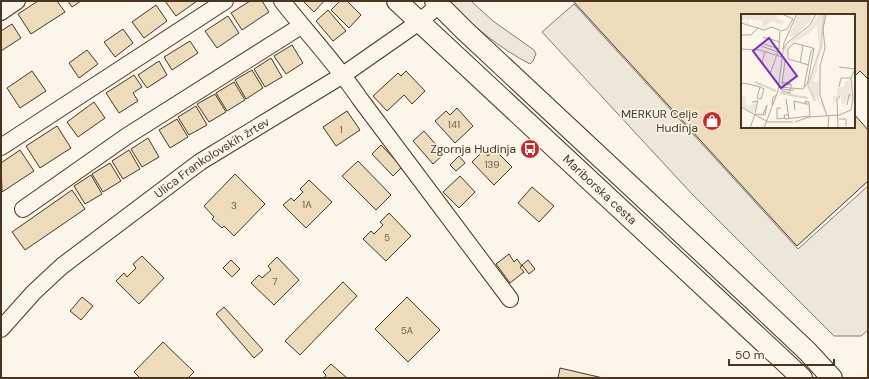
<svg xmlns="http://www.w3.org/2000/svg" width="869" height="379" font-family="'DM Sans',sans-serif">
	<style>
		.green { fill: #ede6d9; stroke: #887966 }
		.parking { fill: #ede7d9; stroke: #887966 }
		.building { fill: #ecdcbc; stroke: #4a3520 }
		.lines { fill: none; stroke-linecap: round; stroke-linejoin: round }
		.minor-casing { stroke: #4a3520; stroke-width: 18 }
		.major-casing { stroke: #4a3520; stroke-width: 22 }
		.minor { stroke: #fbf6e9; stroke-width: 16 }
		.major { stroke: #fbf6e9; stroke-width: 20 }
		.labels { text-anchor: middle; stroke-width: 3; stroke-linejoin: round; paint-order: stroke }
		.number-label { font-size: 10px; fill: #725f47 }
		.poi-label { font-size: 12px; fill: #4a3520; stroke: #fbf6e9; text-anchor: end }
		.street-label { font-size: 12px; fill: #4a3520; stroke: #fbf6e9 }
		.inset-river { fill: none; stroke: #dcd4c6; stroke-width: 2 }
		.inset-road { fill: none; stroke: #b4a999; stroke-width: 1 }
		.view { fill: #7b2cbf; fill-opacity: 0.15; stroke: #7b2cbf; stroke-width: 2 }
		.inset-edge { fill: none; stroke: #4a3520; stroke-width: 2 }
	</style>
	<rect width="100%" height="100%" fill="#fbf6e9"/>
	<path class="green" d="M447,1H471L493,21L534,50L536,54L533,61L530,64C499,48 472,25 447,1Z"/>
	<polygon class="parking" points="574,4 798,249 868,186 868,330 861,336 834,336 692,194 542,32"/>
	<g class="building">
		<polygon points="38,1 57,1 65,12 31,34 18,14"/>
		<polygon points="68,1 81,1 72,7"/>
		<polygon points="165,1 197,1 176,16"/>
		<polygon points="250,1 262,1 269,12 242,30 231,13"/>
		<polygon points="303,1 324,1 314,12"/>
		<polygon points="340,1 347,1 361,15 349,28 331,10"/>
		<polygon points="573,1 868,1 868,79 860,71 854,77 854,15 742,15 742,127 854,127 854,114 868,130 868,181 797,246"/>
		<polygon points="156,5 167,21 144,38 132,22"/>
		<polygon points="328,10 346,31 333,41 316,21"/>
		<polygon points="228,16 239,33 217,48 205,31"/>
		<polygon points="12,24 21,38 1,51 1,31"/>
		<polygon points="123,29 133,43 115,57 104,42"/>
		<polygon points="190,41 198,53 172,70 164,57"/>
		<polygon points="292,45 303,63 286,74 274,56"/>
		<polygon points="87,50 98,64 79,78 69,63"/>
		<polygon points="271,58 282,77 265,87 254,69"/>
		<polygon points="159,61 167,75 147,88 138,75"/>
		<polygon points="252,70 263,88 246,99 235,80"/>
		<polygon points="32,71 46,91 20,108 7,88"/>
		<polygon points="406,71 425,91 412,104 404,95 387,111 373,96 398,73 401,76"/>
		<polygon points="134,75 142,87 133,93 138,101 119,113 106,93"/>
		<polygon points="234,82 245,100 227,111 216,93"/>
		<polygon points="215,94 226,112 209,122 197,104"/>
		<polygon points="94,102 105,118 78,137 67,122"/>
		<polygon points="196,106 207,125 189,135 178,117"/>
		<polygon points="457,108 473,126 455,143 435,121 446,111 450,115"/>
		<polygon points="347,111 360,130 336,146 323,127"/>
		<polygon points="177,119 188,137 170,148 159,130"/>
		<polygon points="57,126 71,148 40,168 26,146"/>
		<polygon points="424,131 444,154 433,164 413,141"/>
		<polygon points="148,138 159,157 142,167 131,149"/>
		<polygon points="381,145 402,167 393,176 372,154"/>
		<polygon points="494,149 512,167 494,185 472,162 483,151 488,156"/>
		<polygon points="20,150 34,171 2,192 1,163"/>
		<polygon points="129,150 140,169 123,179 112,161"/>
		<polygon points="459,156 465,163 456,171 450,165"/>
		<polygon points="358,161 391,195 376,210 342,176"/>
		<polygon points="110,163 121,181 103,192 92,174"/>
		<polygon points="235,174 265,204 234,236 224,226 222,228 212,219 214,217 204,206"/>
		<polygon points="91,175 102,194 85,204 74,186"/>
		<polygon points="460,176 475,192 459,208 443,192"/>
		<polygon points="309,180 332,202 306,228 283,205 291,198 294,201 303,192 300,189"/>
		<polygon points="532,187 554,206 539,222 518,203"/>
		<polygon points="72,190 85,209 25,250 12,232"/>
		<polygon points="389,213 411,236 386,261 363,239 371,231 374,234 383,225 380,222"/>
		<polygon points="509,254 514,262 517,259 522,266 520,267 524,272 510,283 496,264"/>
		<polygon points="142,256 164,278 139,304 116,281 124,273 127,277 136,268 133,264"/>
		<polygon points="277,257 299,280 274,305 251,283 259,275 262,278 271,270 268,266"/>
		<polygon points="231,260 240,269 232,277 223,268"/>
		<polygon points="528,260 535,269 529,274 522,265"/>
		<polygon points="343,282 357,296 300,355 285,341"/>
		<polygon points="82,297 93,306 81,320 70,311"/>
		<polygon points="407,297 440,330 408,362 375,329"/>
		<polygon points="224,307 263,350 254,358 216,314"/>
		<polygon points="163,342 194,372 188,378 140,378 134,372"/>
		<polygon points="331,364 347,378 324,378 326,375 323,372"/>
		<polygon points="560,368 603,378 558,378"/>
	</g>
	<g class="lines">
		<g class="minor-casing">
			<g id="minor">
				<path d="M282,1C308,34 337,65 360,99L510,299"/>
				<polyline points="1,12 17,1"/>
				<polyline points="1,147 225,1"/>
				<polyline points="23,209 127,136 301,26"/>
				<path id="s1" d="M1,329L34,292L62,266L200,162L343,75L419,22L439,5"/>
			</g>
		</g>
		<g class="major-casing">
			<g id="major">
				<path id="s2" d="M397,1L802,378"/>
				<polyline points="435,1 464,30 754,301 807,351 832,378"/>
			</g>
		</g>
		<use href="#minor" class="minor"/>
		<use href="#major" class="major"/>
	</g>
	<defs>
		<g id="shop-disc" transform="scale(1)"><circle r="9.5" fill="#c62828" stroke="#fbf6e9"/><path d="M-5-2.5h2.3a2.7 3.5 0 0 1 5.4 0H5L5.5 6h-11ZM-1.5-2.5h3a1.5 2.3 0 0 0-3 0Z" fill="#fff"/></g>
		<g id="bus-disc" transform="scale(1)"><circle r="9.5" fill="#c62828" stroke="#fbf6e9"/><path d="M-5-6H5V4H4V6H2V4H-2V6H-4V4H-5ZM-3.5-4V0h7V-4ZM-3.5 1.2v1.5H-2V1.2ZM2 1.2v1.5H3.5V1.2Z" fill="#fff"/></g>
	</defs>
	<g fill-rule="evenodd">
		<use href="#shop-disc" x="712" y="121"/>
		<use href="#bus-disc" x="530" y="149"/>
	</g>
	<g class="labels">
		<g class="number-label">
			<text x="454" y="128">141</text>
			<text x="341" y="133">1</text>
			<text x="492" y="168">139</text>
			<text x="307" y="208">1A</text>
			<text x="234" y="209">3</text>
			<text x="387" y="241">5</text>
			<text x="275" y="285">7</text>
			<text x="407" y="334">5A</text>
		</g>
		<g class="poi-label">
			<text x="698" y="118">MERKUR Celje<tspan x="698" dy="14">Hudinja</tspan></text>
			<text x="516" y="153">Zgornja Hudinja</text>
		</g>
		<g class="street-label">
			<text dy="4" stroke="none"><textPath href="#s1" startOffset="273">Ulica Frankolovskih žrtev</textPath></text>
			<text dy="4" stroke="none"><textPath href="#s2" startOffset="277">Mariborska cesta</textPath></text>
		</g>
	</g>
	<g transform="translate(741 14)">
		<rect width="114" height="114" fill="#fbf6e9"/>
		<path d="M4,0H36V4L44,8L40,11L32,7L20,15L22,7L8,5L6,10L0,8L6,9V4L0,6V2ZM58,0H70V6L53,23L48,22ZM78,0L79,3L82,0L79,33L73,50L78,34L76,11L69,19L48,31L43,49L44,36L48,29L70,12ZM76,49V58L73,61L75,62L71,67L77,68L79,62L78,87H81L86,101L69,75L70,67ZM104,67H109L111,86L106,84L104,90H100L101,82H99L93,88L92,97V82L96,81V74L103,73ZM0,81L5,83L4,91L8,92L16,88L13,99L0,92Z" fill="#ede6d9"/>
		<path class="inset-river" d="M14,68L35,77M39,79L67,84M74,87L67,71L80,33L83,0"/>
		<path class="inset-road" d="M85,0L82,15L84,34L79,52V81L86,102M0,9L23,16L30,13L39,16L38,35L29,60M40,17L46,15L52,5L41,0M0,21H10L17,14M22,23L39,28M20,29L38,35M20,32L37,38M0,35L19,36L41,43M43,35L46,29L69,11L75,0M44,47L41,70L50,71M21,49L24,37M59,49L62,31M68,51L47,45V35L53,29L72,34M98,53L114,55M41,68L50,70V73L49,76V79L41,77V75L48,76H53M0,69L8,70L19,73L23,75L20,85L16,84L19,73M38,73L62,75L66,70L67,67L73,34L70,37L63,73M98,73L100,64H110M45,85L48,105M11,88L17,87L14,99M31,91L32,83L36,81M106,91L108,81H110M0,93L27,108H52M40,94H36V105L44,104M54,96L53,87L65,90M110,96L112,84L110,64L114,55M47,101H43L44,105L69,102L68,89V88L64,87L65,90H68M98,105H105V112M54,108L68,103L98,101L110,96M9,114L14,100L24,101L26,91L22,100M23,114L37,77L43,29L56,0M87,114L88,102M97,114L96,86L99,82"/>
		<path class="view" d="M28,24L56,62L40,74L12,37Z"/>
		<rect width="114" height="114" class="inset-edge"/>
	</g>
	<rect width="869" height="379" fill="none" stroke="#4a3520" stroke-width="4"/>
	<path d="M729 359v6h105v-6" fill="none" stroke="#4a3520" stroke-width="2"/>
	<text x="735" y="359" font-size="12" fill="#4a3520" stroke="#fbf6e9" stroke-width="3" paint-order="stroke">50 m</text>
</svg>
